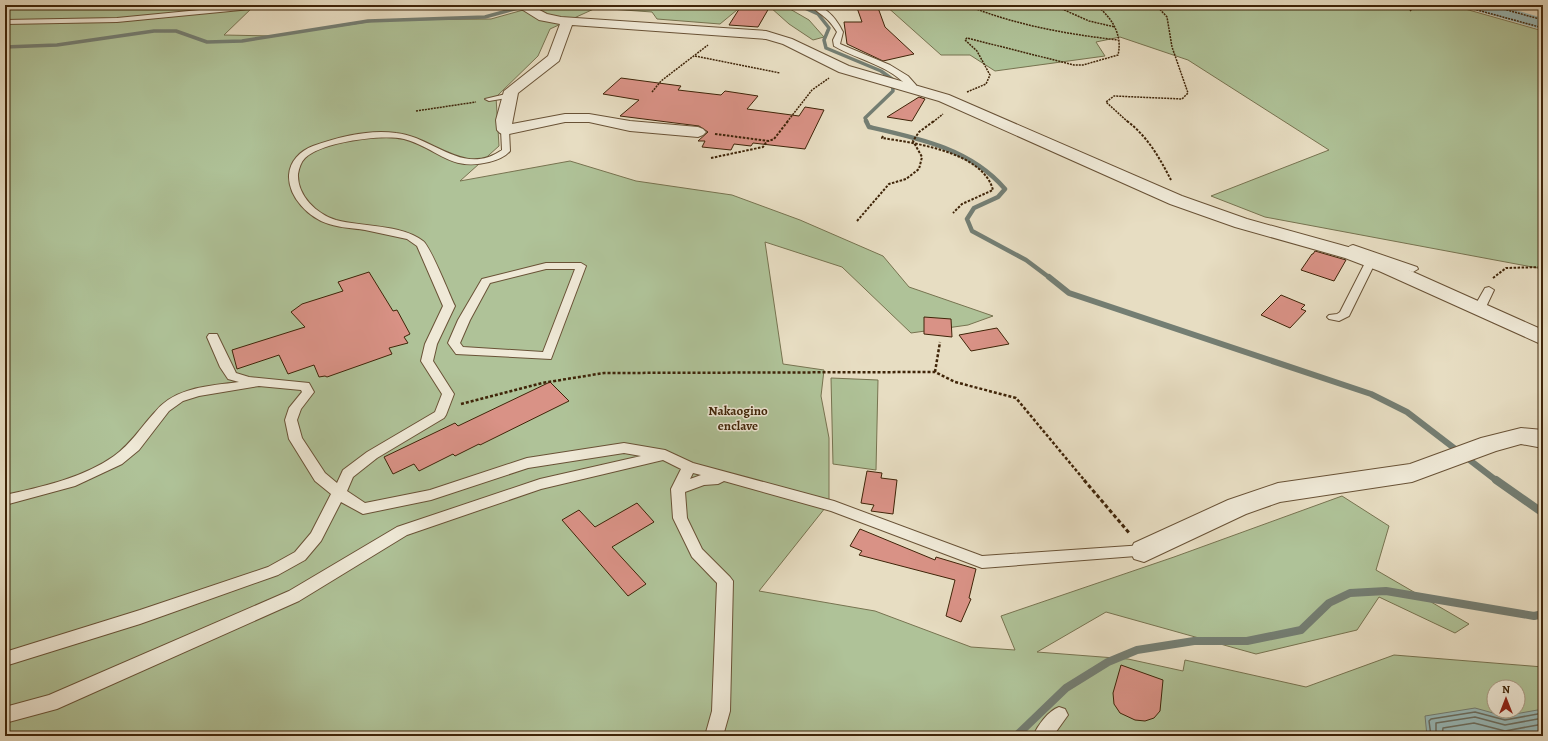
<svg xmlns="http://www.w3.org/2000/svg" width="1548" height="741" font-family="Alegreya,serif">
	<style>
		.green { fill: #afc298; stroke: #777350; fill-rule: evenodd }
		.water { fill: #98baba; stroke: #747e73 }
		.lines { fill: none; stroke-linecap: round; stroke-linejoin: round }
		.shore { stroke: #6c6f61; stroke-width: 1.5 }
		.stream-far3 { stroke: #747e73; stroke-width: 3.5 }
		.stream-far2 { stroke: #747e73; stroke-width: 4.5 }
		.stream-far1 { stroke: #747e73; stroke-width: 6 }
		.stream { stroke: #747e73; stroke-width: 8 }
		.river { fill: #98baba; fill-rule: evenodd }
		.building { fill: #d99286; stroke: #3f2408 }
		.service-casing { stroke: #695236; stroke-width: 2 }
		.minor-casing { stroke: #695236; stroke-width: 2 }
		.path-far3 { stroke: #3f2408; stroke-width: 1.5; stroke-dasharray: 2 1; stroke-linecap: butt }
		.path-far2 { stroke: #3f2408; stroke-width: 2; stroke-dasharray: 2.5 1.5; stroke-linecap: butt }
		.path-far1 { stroke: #3f2408; stroke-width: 2.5; stroke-dasharray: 3 2; stroke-linecap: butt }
		.path { stroke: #3f2408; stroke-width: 3; stroke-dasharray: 4 2.5; stroke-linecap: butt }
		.service { fill: #efe9d7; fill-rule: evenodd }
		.minor { fill: #efe9d7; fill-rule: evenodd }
		.labels { text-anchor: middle; stroke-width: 3; stroke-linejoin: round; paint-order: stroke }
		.neighbourhood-label { font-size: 13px; font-weight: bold; fill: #3f2408; stroke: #efe9d7 }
	</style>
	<rect width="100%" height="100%" fill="#e7ddc2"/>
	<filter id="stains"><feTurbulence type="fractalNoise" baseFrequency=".005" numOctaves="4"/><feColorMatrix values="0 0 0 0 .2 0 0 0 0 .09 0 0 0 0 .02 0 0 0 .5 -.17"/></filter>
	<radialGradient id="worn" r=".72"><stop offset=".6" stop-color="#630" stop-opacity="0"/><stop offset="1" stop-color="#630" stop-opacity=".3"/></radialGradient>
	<g class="green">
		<path d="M5,5H255L224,35L273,36L381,20L491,19L541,5H743L720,24L657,19L652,12L596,8L550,29L538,56L496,97L499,146L460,181L570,161L636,181L732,195L800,220L883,256L909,287L993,316L968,325L911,333L842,267L765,242L783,364L824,370L821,396L829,438V503L759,591L875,611L971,647L1015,650L1001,616L1174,557L1342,496L1389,526L1376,570L1469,624L1455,633L1379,597L1357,630L1256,654L1106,612L1037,652L1128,659L1183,671L1185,660L1306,687L1394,655L1543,667V736H5ZM1494,687H1518V711H1494Z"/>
		<polygon points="751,5 783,5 809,20 824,37 813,40 789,24 770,7"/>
		<polygon points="885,5 1451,5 1543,31 1543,269 1265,217 1211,196 1329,150 1188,60 1120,37 1096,42 1105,56 995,71 970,55 941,55"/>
		<polygon points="831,378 878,380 876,470 833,464"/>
	</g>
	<polygon class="water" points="1475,708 1504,716 1543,709 1543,736 1427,736 1425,716"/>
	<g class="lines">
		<g class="shore">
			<polyline points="1431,736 1429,721 1431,719 1475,712 1505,720 1543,713"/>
			<polyline points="1436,736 1436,723 1475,717 1505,725 1543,718"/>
			<polyline points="1442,736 1443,728 1474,723 1505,731 1543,724"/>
		</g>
		<g class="stream-far3">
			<polyline points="798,5 818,14 829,28 824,40 826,48 881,71 892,79 893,91 865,118 867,122"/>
			<polyline points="5,47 57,45 154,31 176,31 207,42 242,41 368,21 485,17 529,5"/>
		</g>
		<path class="stream-far2" d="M866,121L869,127C918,138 971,149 1005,189L998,197L974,208L967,219L972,231L1026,260L1050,278"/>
		<polyline class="stream-far1" points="1049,277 1069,293 1371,394 1407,412 1497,481"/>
		<g class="stream">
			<polyline points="1496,480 1543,513"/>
			<polyline points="1016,736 1066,688 1108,662 1137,650 1194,641 1247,641 1301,630 1329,603 1350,593 1386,591 1534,616 1543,614"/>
		</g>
		<polygon class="river" points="1467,5 1498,5 1543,18 1543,30 1470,9"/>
	</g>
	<g class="building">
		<polygon points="856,5 877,5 885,27 914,54 883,61 847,44 844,22 862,22"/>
		<polygon points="741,6 769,8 758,27 729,25"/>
		<polygon points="621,78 681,86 678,90 721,95 725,91 758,96 747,109 799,116 805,107 824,110 805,149 753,143 751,146 734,144 731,150 702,147 705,141 698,141 708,132 699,126 620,116 639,100 603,94"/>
		<polygon points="919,97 925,99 912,121 887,117"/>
		<polygon points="1315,251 1346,260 1334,281 1301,270 1312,254 1313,254"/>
		<polygon points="369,272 393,311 397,310 410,334 404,337 408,343 389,348 392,354 327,377 325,376 319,377 314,365 288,374 279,355 237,369 232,350 305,327 291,312 302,304 343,291 338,282"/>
		<polygon points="1281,295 1305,305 1301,309 1306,311 1290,328 1261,315"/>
		<polygon points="924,317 951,319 952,337 924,334"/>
		<polygon points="997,328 1009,344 971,351 959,335"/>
		<polygon points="550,382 569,401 480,445 479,444 455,456 453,454 419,471 414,464 393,474 384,457 455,423 458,426"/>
		<polygon points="867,471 882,473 881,478 897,480 893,514 871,511 874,505 861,503"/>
		<polygon points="637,503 654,522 612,547 646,584 628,596 562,520 579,510 595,527"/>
		<polygon points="860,529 935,560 936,557 976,569 969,598 971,599 961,622 946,616 955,580 859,555 862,551 850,546"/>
		<polygon points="1121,665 1163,680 1160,711 1154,718 1145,721 1135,720 1120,713 1114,704 1113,693"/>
	</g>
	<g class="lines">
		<g class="service-casing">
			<g id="service">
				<polygon points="251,5 274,5 271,7 117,22 5,24 5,20 117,18"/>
				<path d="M809,5C826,5 836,18 843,32L840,44L890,65L908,76L916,85V89H910C890,65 860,61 834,46L833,40L837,32C828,17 821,15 809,5Z"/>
				<polygon points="510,93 513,93 513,97 489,101 485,99"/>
				<path d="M505,127L509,130L510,151C505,157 497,160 489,162C449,172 438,148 404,139C382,134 322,142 305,158C301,162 299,168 298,174C297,195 316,214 336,220C362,227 401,224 423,241C431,247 449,294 455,306L437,344L433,361L454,394L446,415L444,418L377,458L353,477L347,491L365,503L430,490L527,458L624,443L665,450L693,463L834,501L982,556L1144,545L1149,547L1151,551L1149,555L982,568L831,511L724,481L718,484L704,485L685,492L687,518L702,549L730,577L733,581L730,711L723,736H705L712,711L717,583L692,557L673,518L671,489L681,469L663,460L541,489L407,535L299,601L57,709L5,723V707L49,695L289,591L397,527L540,479L641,456L624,453L528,468L431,500L363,514L341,502L321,541L305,560L278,575L140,624L5,666V652L140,610L268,567L295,552L311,533L331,494L315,481L289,439L285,420L289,408L302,392L301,390L259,386L199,396L183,401L169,411L139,450L122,464L75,486L5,505V495C41,487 83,478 114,456C131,444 141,427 155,412C175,387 209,386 239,382L228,379L220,367L207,337L209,334H217L236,373L249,377L309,383L314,392L301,409L297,420L302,438L325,473L337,483L343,470L367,452L435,412L442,394L421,361L425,344L443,306L417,246L407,239C393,236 379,233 365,230C353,228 341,228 329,224C309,218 288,197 289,175C290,161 300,151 313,146C338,137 370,129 396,133C434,137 463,177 502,150L501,130ZM693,473L701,475L690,479Z"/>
				<path d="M1353,245L1417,267L1418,269L1413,272L1375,259L1376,261L1349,316L1339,321L1329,319L1327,317L1329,315L1337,314L1340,312L1366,261L1367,259L1373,258L1355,252L1353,255H1345L1344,253C1347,249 1348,246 1353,245Z"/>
				<path d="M546,263H581L586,266L551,359L456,354L448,343L458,320L482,279ZM546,269H575L543,352L463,347L460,343L470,320L490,283Z"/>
				<polygon points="1489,287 1494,290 1485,309 1483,311 1475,311 1473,309 1485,288"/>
				<path d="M1059,707L1065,709L1068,715L1053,736H1033C1038,725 1048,711 1059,707Z"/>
			</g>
		</g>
		<g class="minor-casing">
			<g id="minor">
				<polygon points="515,5 530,5 547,14 561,17 766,31 792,39 849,66 949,95 1182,196 1247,219 1359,250 1393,263 1543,330 1543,345 1379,271 1345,258 1235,227 1170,204 939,101 839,72 783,44 766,39 572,25 559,61 518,93 512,124 565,114 589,114 630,121 698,127 703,129 706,132 703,135 698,137 630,131 589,122 565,122 505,135 500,133 497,130 496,120 504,91 548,56 560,24 539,20"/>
				<polygon points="1521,428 1543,430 1543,448 1521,444 1496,451 1412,482 1280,502 1246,514 1144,562 1134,559 1130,551 1134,543 1228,500 1278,483 1410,464 1481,438"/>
			</g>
		</g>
		<g class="path-far3">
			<path d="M966,5C1015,25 1066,34 1118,40"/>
			<polyline points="1053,5 1089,21 1115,27"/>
			<polyline points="1459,5 1543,28"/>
			<polyline points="1489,5 1543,20"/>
			<polyline points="1410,11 1416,5"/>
			<polyline points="695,56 780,73"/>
			<polyline points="652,92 661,81 708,45"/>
			<path d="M967,92L986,84L990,75L977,51L965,40L967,38L1074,65H1083L1118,55C1123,34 1111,17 1096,5"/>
			<polyline points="416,111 476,102"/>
			<polyline points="787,122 812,90 829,78"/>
			<polyline points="933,122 943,114"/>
			<polyline points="1128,122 1106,102 1114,96 1182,99 1188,93 1172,47 1167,17 1156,5"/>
		</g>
		<g class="path-far2">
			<path d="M1127,121C1148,137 1159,157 1171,180"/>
			<polyline points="715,134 769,141 774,139 788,121"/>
			<path d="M883,136L882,138C915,143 983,152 993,190L962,204L953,213"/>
			<polyline points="711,158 763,147 767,141"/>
			<polyline points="857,221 889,184 906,179 919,169 922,157 913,141 919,132 934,121"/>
			<polyline points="1493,278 1506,268 1543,267"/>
		</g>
		<g class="path-far1">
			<polyline points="935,372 940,342"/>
			<polyline points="461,404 542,383 604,373 935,372 955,382 1016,398 1085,481"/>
		</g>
		<polyline class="path" points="1084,480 1130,534"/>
		<use href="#service" class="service"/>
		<use href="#minor" class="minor"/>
	</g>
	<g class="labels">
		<g class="neighbourhood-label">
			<text x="738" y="415">Nakaogino<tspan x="738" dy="15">enclave</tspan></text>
		</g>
	</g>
	<rect width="1548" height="741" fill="none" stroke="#e7ddc2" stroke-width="20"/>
	<rect x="6" y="6" width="1536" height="729" fill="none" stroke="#3f2408" stroke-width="2"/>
	<rect x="10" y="10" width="1528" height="721" fill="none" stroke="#3f2408"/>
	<g transform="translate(1506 699)"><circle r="19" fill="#efe9d7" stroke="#a99a84"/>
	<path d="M0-3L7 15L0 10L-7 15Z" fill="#8f2418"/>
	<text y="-6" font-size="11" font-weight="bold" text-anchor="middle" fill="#3f2408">N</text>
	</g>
	<rect width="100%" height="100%" filter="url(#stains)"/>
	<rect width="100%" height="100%" fill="url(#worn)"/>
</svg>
